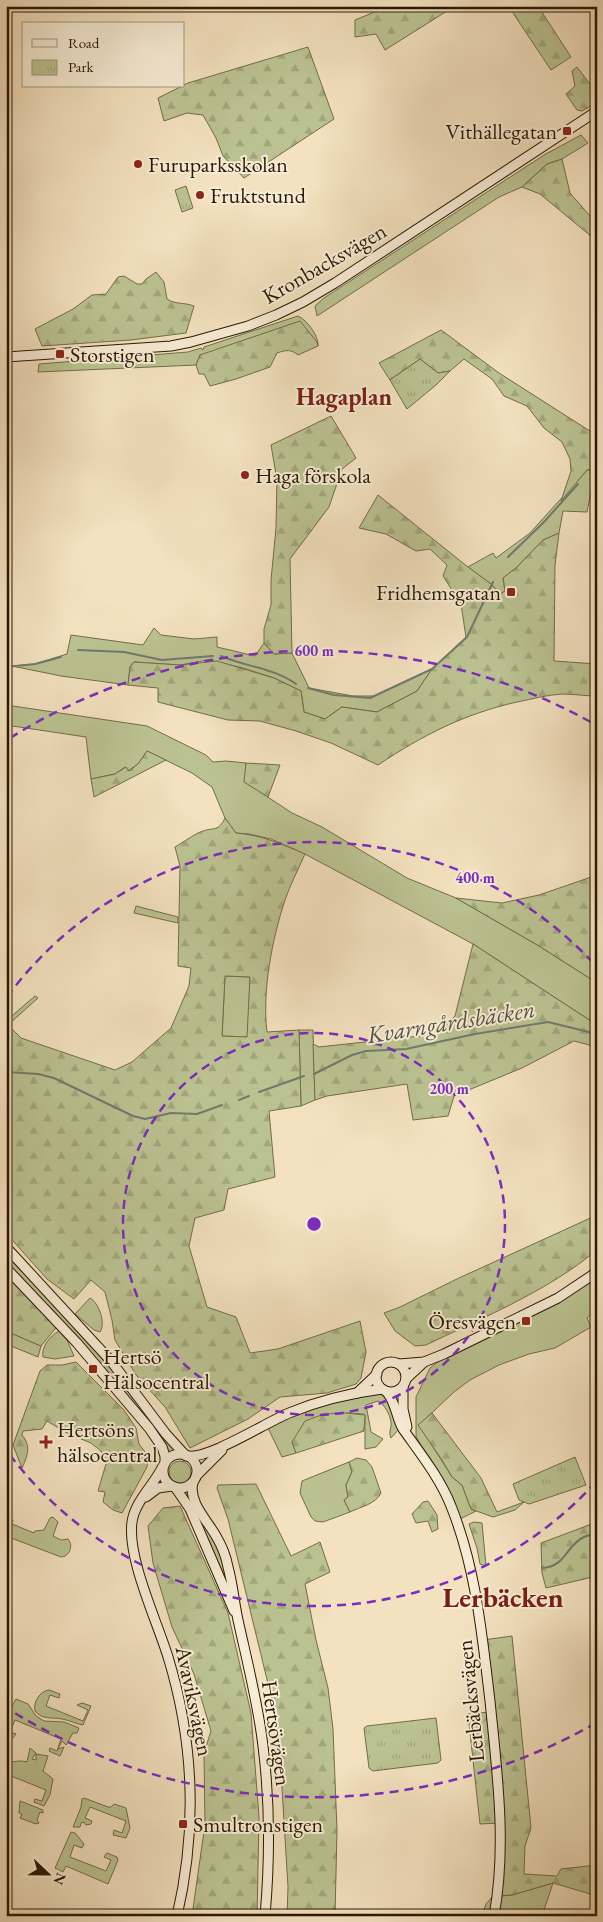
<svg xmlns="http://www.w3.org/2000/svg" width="603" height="1922" font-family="'EB Garamond',serif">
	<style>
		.grass { fill: #bbc291; stroke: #726d48 }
		.forest { fill: url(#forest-firs); stroke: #726d48; fill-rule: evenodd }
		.park { fill: url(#park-tufts); stroke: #726d48 }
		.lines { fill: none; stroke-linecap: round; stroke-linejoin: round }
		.stream { stroke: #707a70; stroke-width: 2 }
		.secondary-casing { stroke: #2a1800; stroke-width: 11 }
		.secondary { stroke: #f7ecd5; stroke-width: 9 }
		.ring { fill: none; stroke: #7b2cbf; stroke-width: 2.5; stroke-dasharray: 9 6 }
		.poi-dot { fill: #8f2418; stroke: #f7ecd5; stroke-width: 2 }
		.labels { text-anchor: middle; stroke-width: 4; stroke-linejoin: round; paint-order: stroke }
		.poi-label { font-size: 22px; fill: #2a1800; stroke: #f7ecd5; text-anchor: start }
		.street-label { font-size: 22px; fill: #2a1800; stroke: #f7ecd5 }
		.neighbourhood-label { font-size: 24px; font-weight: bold; fill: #7a1f14; stroke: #f7ecd5 }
		.water-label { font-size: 24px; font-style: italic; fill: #535141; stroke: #f7ecd5 }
		.district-label { font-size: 28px; font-weight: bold; fill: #7a1f14; stroke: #f7ecd5 }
		.centre { fill: #7b2cbf; stroke: #f7ecd5; stroke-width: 2.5 }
		.ring-label { font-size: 15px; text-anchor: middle; font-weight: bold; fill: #7b2cbf; stroke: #f7ecd5; stroke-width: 4; stroke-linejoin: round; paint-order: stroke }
	</style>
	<defs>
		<pattern id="forest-firs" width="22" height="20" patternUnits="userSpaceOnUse" patternTransform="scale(1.25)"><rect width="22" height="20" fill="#bbc291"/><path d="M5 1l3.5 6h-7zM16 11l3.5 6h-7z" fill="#a1a67b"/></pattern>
		<pattern id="park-tufts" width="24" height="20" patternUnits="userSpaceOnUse" patternTransform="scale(1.25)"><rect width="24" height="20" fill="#bbc291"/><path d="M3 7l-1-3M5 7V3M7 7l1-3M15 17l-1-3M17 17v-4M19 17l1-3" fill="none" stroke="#a1a67b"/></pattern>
	</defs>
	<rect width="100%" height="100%" fill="#f3e1bf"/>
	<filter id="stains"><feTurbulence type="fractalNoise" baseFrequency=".004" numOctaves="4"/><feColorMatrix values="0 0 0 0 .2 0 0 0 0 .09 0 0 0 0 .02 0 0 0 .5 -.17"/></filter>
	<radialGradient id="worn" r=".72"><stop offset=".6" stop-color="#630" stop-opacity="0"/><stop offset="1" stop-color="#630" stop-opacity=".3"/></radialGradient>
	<g class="grass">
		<polygon points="581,135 588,143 562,159 547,164 522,187 499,197 317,316 315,306 324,298 544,155"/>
		<path d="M298,316C307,320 319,336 318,346L317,342L200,355L196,365L38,372L39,364L188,352L201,348L203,350L204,347Z"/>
		<polygon points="597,469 597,481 591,492 587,512 563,511 559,533 543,540 516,568 503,578 505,591 500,594 491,584 468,567 493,553 496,558 530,533 587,470"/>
		<polygon points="154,628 161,635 194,639 217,637 217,647 255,656 264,643 274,654 292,653 309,688 353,696 374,696 432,669 417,691 377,712 342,707 325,719 304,712 301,691 274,678 243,668 208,660 180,665 134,662 130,667 128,685 61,676 12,666 6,667 6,646 12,666 35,664 67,654 71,635 143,645"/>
		<polygon points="6,705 147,726 206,755 213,762 226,761 246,763 245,782 292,813 322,827 407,878 456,898 539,946 597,983 597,1025 473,944 305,854 271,839 249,834 236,833 225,818 212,787 192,773 147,751 138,764 128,771 125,767 115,774 91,779 86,737 6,725"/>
		<polygon points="136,906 178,917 178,923 134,913"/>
		<polygon points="225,976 250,977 248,1037 222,1036"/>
		<polygon points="299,1030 313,1030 315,1100 301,1106"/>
		<path d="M6,1255L90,1343L124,1384L177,1452L168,1455C127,1382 62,1325 6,1263Z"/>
		<polygon points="597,1272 597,1309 587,1318 591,1327 555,1348 529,1354 499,1365 470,1380 454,1392 419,1425 452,1477 462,1485 471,1509 476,1511 458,1520 416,1436 416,1397 430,1368 454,1349 555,1299"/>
		<path d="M90,1298C99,1303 106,1323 100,1332L94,1330L75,1314Z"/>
		<polygon points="6,1331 41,1346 38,1357 6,1344"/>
		<path d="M59,1331L67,1340L74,1356L55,1359L43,1357C41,1347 50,1336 59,1331Z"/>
		<path d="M379,1393L387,1397L400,1428L391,1438C388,1432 392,1428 391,1422C390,1414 384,1404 378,1401L366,1405L371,1432L383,1439L376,1447L365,1449V1415L364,1414L346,1413L292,1442L296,1453L282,1457L268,1428V1426C303,1411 341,1397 379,1393Z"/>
		<circle cx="180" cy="1472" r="11"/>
		<polygon points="349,1462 352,1472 346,1485 348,1497 344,1500 350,1512 323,1522 315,1521 311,1517 300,1493 302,1481"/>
		<polygon points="188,1489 219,1547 230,1590 199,1519 183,1491"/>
		<path d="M53,1517L58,1522L53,1536L61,1540L68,1539C74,1546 69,1557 61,1557L6,1536V1523L13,1520L12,1524L34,1533L35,1531L44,1530L50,1518Z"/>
		<path d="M49,1690L60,1694L59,1698L50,1695L46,1706L83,1721L88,1710L77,1705L82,1703L91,1706L83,1725C76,1724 69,1720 62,1719C52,1717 42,1720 35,1711C33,1702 40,1691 49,1690Z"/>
		<path d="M16,1699L28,1704L36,1716L44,1721L64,1722L79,1728L77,1733H73L66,1745L62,1741L58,1749L64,1747L60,1756L49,1751L50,1748L57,1751L61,1739L15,1720L10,1732L16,1734L12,1739L6,1737C6,1722 8,1712 16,1699Z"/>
		<path d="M30,1748L36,1753L32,1759L36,1760V1754L48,1756L43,1771L53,1779L50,1795L44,1806L34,1802L35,1799L42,1801L46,1790L6,1774V1765C14,1761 18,1760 27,1762Z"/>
		<polygon points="84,1798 108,1807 111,1807 114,1804 126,1808 130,1828 126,1838 113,1835 114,1830 122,1833 126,1821 90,1807 85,1818 92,1821 91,1824 86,1825 84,1822 81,1823 80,1827 73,1827 81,1807 82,1799"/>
		<polygon points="20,1801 43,1810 43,1813 40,1812 37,1820 39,1823 36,1824 20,1818 22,1814 19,1813"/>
		<polygon points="71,1832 75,1833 84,1844 82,1848 74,1845 70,1857 106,1871 111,1860 104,1857 107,1853 117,1857 118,1860 108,1884 66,1866 63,1872 55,1868"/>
		<polygon points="553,1883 542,1916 527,1916 508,1911 508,1916 482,1916 486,1904 492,1897 512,1895"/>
	</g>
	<g class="forest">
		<polygon points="389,6 455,6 385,50 376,34 355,37 355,20"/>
		<polygon points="518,6 538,6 571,57 551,70 511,10"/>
		<polygon points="308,47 334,119 244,178 223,156 216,138 203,115 187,113 164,121 158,98 188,83"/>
		<polygon points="577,67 597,93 597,103 582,111 577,110 566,94 575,86 572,71"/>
		<polygon points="562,159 570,193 597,224 597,241 540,194 522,187 547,164"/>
		<path d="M156,272L164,282L167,299C176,305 184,302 194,306L186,333L131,340L42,346L35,329L73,309L92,295L106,294L118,277L124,276L137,284H142L146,279Z"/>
		<path d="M300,321L317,342L318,346L298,355C291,349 286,350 277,353L270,367L236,379L210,386L204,374H199L196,365L200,355Z"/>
		<polygon points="441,330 499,373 593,433 597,432 597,469 587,470 561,501 571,471 570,459 562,442 544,428 527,406 504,396 492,379 464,359 450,371 438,373 420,359 390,380 379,363"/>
		<polygon points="331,416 356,458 342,469 329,507 290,559 292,653 274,654 264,643 264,629 271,605 271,580 276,528 277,480 271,445"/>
		<path d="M378,495L468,567L491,584L500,594L505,591L503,578L516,568L543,540L559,533L555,565L554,661L597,664V696C585,696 574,694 562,694C547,695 532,699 517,702C464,714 423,735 378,765L331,743L296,731L260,721L228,720L158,702V688L128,685L130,667L134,662L180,665L217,661L274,678L301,691L304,712L325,719L342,707L377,712L417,691L432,669L466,637L461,604L443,576L447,565L430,549L416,551L386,534L359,528Z"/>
		<polygon points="147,751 166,760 94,797 91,779 115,774 126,767 129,771 138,764"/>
		<polygon points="246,763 280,765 268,797 244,782"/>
		<path d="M225,818L236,833C261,835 282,844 305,854C298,870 290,885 285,900C272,939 262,992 267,1032L299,1030L301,1106L269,1111L275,1177L228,1189L224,1210L195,1218L189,1246L207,1307L236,1317L250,1353L278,1349L360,1321L366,1352L361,1378L356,1384L327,1393L280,1397L248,1419L190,1448L165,1407L136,1375L115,1340L112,1320L105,1292L91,1280L74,1299L47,1279L6,1233V1021L35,996L38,998L8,1025L21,1038L115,1070L132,1062L171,1028L189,986L191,968L178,966L180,866L175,847C184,842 194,834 203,831C215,827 218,832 225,818ZM225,976L250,977L247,1037L222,1036Z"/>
		<polygon points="597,875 597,983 539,946 456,898 502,903 539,895"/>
		<polygon points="473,944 597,1025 597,1047 574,1041 522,1068 454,1096 448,1116 413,1120 407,1084 327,1096 315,1100 313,1044 319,1047 438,1034 455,1016"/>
		<path d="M597,1215V1250C546,1292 484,1317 426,1345L415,1346L395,1331L384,1313L400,1307L459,1278Z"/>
		<polygon points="6,1268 59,1324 41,1346 6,1331"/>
		<path d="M76,1362L124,1410L136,1428L139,1444L148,1456L147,1467L122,1513L113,1510L103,1502L105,1492L98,1491L106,1464L101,1451L91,1443L69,1434L47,1421L42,1429L23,1431L22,1435C31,1446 28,1455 22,1468L13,1445L40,1371L47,1365H62Z"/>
		<polygon points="346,1413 365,1415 364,1431 296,1453 292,1442 305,1421 324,1414"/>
		<polygon points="432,1413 481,1478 497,1512 524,1502 515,1510 493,1517 471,1509 462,1485 452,1477 442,1460 418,1425"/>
		<path d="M357,1458L366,1460L372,1467L381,1493C376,1504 360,1507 350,1512L344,1500L348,1497L346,1485L352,1472L349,1462Z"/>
		<polygon points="256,1484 291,1556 320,1542 330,1572 305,1584 316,1640 328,1688 333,1729 337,1830 335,1916 287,1916 288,1887 281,1772 271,1696 228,1519 217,1488 218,1485"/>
		<polygon points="428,1501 437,1515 438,1529 432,1532 428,1521 416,1523 412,1514 423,1502"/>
		<polygon points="180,1506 228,1613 251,1713 259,1817 257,1916 192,1916 205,1824 204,1753 211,1731 194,1674 172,1627 153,1563 148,1526 163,1508"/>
		<polygon points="474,1522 482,1523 486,1566 480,1564 477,1548 469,1524"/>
		<polygon points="597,1522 597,1576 546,1588 542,1573 541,1543"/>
		<polygon points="512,1636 531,1828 525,1846 524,1874 557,1876 561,1869 597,1865 597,1896 553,1883 512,1895 497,1896 500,1823 480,1824 468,1714 490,1712 483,1640"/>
	</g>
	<g class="park">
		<polygon points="186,186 193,208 182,212 175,190"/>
		<polygon points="420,359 438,373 450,371 436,385 407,409 390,380"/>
		<polygon points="575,1457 586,1485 529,1504 519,1500 513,1484"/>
		<polygon points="436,1718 441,1760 438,1763 373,1771 369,1768 364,1728 367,1726"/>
	</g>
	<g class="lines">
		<g class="stream">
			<polyline points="508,557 544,522 578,484"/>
			<polyline points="78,650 124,652 162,660 213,656"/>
			<path d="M221,656C246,667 274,668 296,684"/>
			<polyline points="6,667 35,664 61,657"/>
			<polyline points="308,688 334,695 370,698 432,669 467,637 493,582"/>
			<polyline points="6,1072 38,1074 54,1078 133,1116 145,1119 171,1113 197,1114 222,1105"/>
			<polyline points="314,1074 352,1055 366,1051 406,1049 475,1034 548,1022 597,1034"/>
			<polyline points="259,1092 304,1076"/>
			<polyline points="239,1100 249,1096"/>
			<path d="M542,1568C566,1567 566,1545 584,1537C588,1535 593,1535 597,1534"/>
		</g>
		<g class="secondary-casing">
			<g id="secondary">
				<polyline points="6,357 171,346 191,342 248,326 276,315 303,302 335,283 597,111"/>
				<polyline points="6,1247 111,1361 166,1434 186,1456"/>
				<polyline points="6,1268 77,1343 149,1428 162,1447 165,1456 165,1463"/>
				<circle cx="391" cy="1377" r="15"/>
				<polyline points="399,1364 424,1362 444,1354 558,1298 597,1272"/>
				<polyline points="406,1379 424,1362"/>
				<polyline points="403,1387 403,1409 407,1427"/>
				<path d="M386,1391C396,1402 396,1417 403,1429C420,1453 440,1478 451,1506C476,1568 482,1635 490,1701C497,1772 507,1845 494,1916"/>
				<polyline points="357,1393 377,1374"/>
				<circle cx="180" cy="1471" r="17"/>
				<path d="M188,1456C209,1459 265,1423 289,1413C318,1401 351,1393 382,1389"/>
				<path d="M163,1466C154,1485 135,1501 132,1522C127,1558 157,1621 168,1657C194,1742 197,1830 177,1916"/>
				<polyline points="196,1476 222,1450"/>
				<path d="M193,1482C188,1502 207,1520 216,1536C222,1546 226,1556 228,1567C233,1585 234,1602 238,1620C247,1661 258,1703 263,1746C270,1802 270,1859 265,1916"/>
				<polyline points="175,1487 190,1509 234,1611"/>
				<polyline points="146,1497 158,1488 172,1486"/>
			</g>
		</g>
		<use href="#secondary" class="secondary"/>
	</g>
	<g class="ring">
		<circle cx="314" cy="1224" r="191"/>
		<path d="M596 1482A382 382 0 0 1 7 1451M7 997A382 382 0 0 1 596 966"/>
		<path d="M596 1723A573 573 0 0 1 10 1710M10 738A573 573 0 0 1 596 725"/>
	</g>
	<g class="poi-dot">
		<rect x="562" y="126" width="10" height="10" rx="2.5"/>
		<circle cx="138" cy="164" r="5"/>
		<circle cx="200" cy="195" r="5"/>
		<rect x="55" y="349" width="10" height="10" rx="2.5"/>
		<circle cx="245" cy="475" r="5"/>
		<rect x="506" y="587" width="10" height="10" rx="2.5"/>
		<rect x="521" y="1316" width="10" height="10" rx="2.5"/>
		<rect x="88" y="1364" width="10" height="10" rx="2.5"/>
		<path d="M43.5 1434.5h5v5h5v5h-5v5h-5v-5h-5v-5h5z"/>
		<rect x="178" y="1819" width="10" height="10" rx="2.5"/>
	</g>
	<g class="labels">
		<g class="poi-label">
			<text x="557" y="139" text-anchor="end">Vithällegatan</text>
			<text x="148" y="172">Furuparksskolan</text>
			<text x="210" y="203">Fruktstund</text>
			<text x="70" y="362">Storstigen</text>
			<text x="255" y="483">Haga förskola</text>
			<text x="501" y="600" text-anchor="end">Fridhemsgatan</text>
			<text x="516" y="1329" text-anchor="end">Öresvägen</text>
			<text x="103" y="1364">Hertsö<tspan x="103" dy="25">Hälsocentral</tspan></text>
			<text x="57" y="1437">Hertsöns<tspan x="57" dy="25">hälsocentral</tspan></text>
			<text x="193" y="1832">Smultronstigen</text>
		</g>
		<g class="street-label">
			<text transform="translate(324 263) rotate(-30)" y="8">Kronbacksvägen</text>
			<text transform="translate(195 1701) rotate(78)" y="8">Avaviksvägen</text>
			<text transform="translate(470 1701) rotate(-96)" y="8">Lerbäcksvägen</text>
			<text transform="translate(277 1733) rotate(82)" y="8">Hertsövägen</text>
		</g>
		<g class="neighbourhood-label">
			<text x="344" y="405">Hagaplan</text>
		</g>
		<g class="water-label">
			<text transform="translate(451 1022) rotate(-9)" y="8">Kvarngårdsbäcken</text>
		</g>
		<g class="district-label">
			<text x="503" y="1607">Lerbäcken</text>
		</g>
	</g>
	<circle cx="314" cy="1224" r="8" class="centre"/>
	<g class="ring-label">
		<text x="314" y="656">600 m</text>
		<text x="475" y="883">400 m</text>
		<text x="449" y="1094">200 m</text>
	</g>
	<rect width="603" height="1922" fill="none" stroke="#f3e1bf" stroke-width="25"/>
	<rect x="8" y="8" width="588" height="1907" fill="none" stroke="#2a1800" stroke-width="2.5"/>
	<rect x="12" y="12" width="578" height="1897" fill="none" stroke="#2a1800"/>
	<rect x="22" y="22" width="162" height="65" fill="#f7ecd5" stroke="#a59780"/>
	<rect x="32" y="39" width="25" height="8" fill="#f7ecd5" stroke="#a59780"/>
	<text x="68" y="48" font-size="15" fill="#2a1800">Road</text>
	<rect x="32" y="60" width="25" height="15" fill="url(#park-tufts)" stroke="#a59780"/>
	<text x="68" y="72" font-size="15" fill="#2a1800">Park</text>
	<g transform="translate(48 1874) rotate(112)" stroke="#f7ecd5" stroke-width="4" paint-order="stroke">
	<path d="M0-4L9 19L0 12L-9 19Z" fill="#2a1800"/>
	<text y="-8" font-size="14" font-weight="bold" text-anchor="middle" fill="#2a1800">N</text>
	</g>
	<rect width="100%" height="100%" filter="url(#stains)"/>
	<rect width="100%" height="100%" fill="url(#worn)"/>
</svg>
